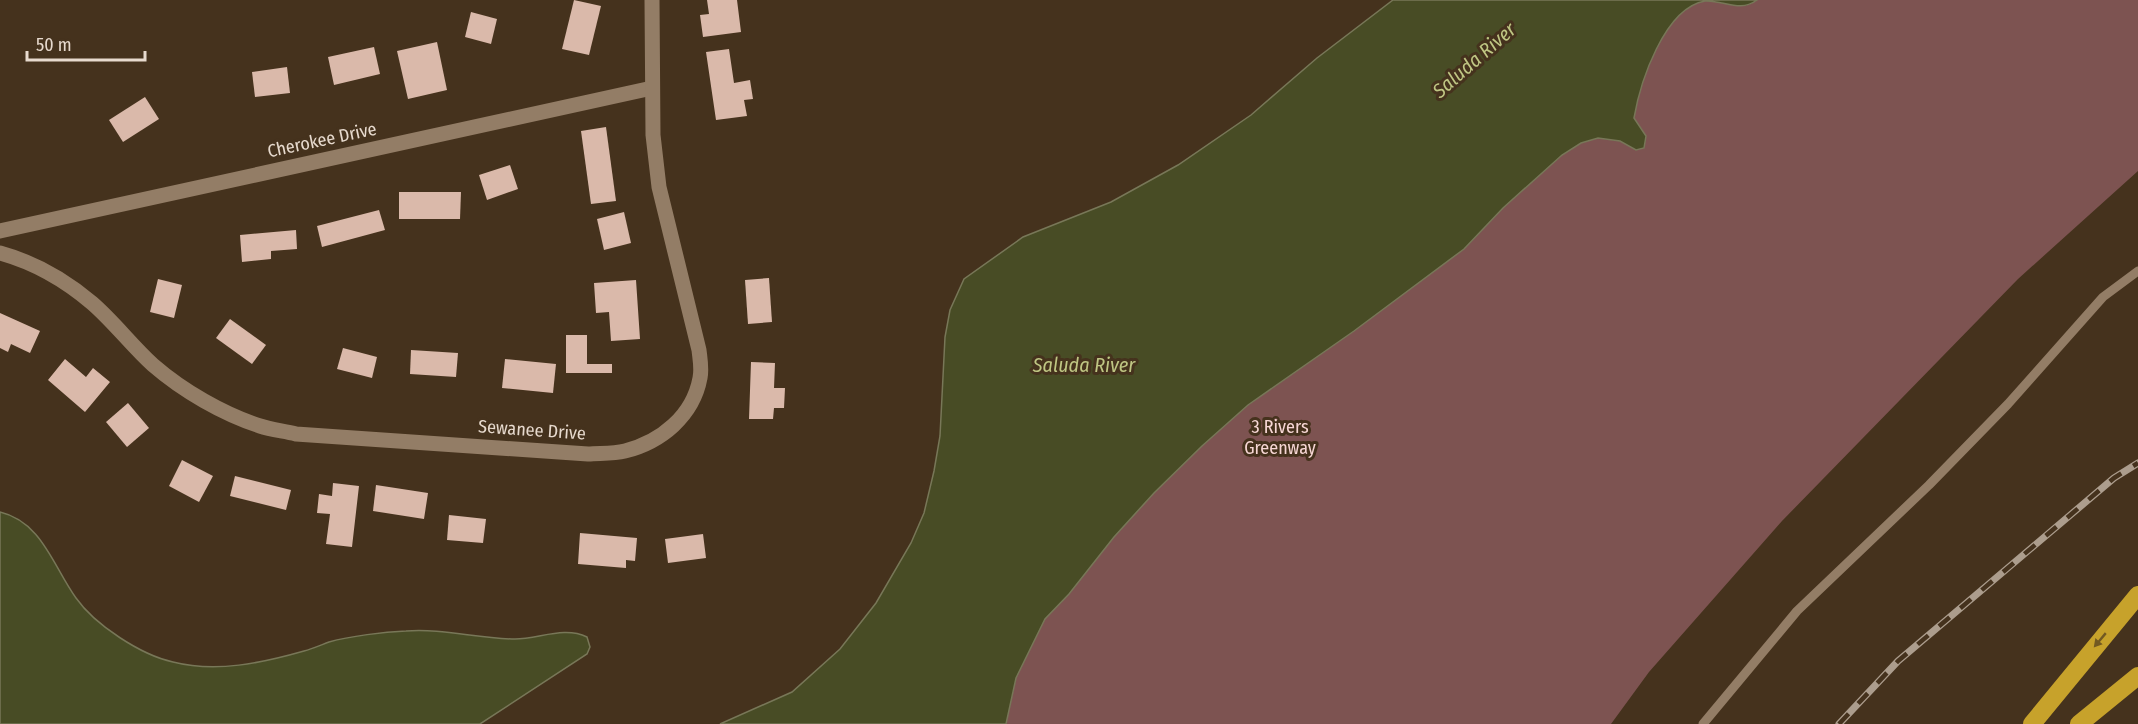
<svg xmlns="http://www.w3.org/2000/svg" width="2138" height="724" font-family="'Fira Sans Condensed',sans-serif">
	<style>
		.green { fill: #7d5351 }
		.water { fill: #484c25; stroke: #787758; stroke-width: 1.5 }
		.building { fill: #dab9aa }
		.lines { fill: none; stroke-linecap: round; stroke-linejoin: round }
		.service { stroke: #937d66; stroke-width: 9 }
		.minor { stroke: #937d66; stroke-width: 15 }
		.motorway { stroke: #c7a22b; stroke-width: 18 }
		.rail-casing { stroke: #ac9d8d; stroke-width: 7 }
		.rail { stroke: #45321d; stroke-width: 4.5; stroke-dasharray: 14; stroke-linecap: butt }
		.oneway { fill: #725922 }
		.labels { text-anchor: middle; stroke-width: 6; stroke-linejoin: round; paint-order: stroke }
		.street-label { font-size: 18px; fill: #e7dace; stroke: #45321d }
		.park-label { font-size: 18px; fill: #f7d7d5; stroke: #45321d }
		.water-label { font-size: 20px; font-style: italic; fill: #bfc683; stroke: #45321d }
	</style>
	<rect width="100%" height="100%" fill="#45321d"/>
	<path class="green" d="M1757,0H2138V171L2018,279L1782,521L1649,672L1611,724H1006L1016,678L1045,619L1069,594L1114,537L1154,493L1202,446L1248,405L1354,331L1464,249L1503,208L1562,155L1581,143L1598,138L1620,141L1636,150L1643,131L1634,118C1640,83 1664,8 1705,1C1724,0 1740,13 1757,0Z"/>
	<g class="water">
		<path d="M1393,0H1757C1740,13 1724,0 1705,1C1664,8 1640,83 1634,118L1646,136L1644,148L1636,150L1620,141L1598,138L1581,143L1562,155L1503,208L1464,249L1354,331L1248,405L1202,446L1154,493L1114,537L1069,594L1045,619L1016,678L1006,724H720L792,692L840,649L876,603L911,543L924,513L934,471L940,436L945,337L950,310L964,279L1023,237L1111,202L1178,165L1251,115L1317,58Z"/>
		<path d="M0,512C42,522 53,566 76,598C95,625 141,655 173,662C216,673 262,663 304,651C312,649 321,645 329,642C350,636 384,632 406,631C442,628 479,639 515,639C539,639 564,626 587,637L590,647L587,654L480,724H0Z"/>
	</g>
	<g class="building">
		<polygon points="574,0 601,6 589,55 562,49"/>
		<polygon points="707,0 737,0 741,32 703,37 700,15 709,14"/>
		<polygon points="471,12 497,19 491,44 465,37"/>
		<polygon points="437,42 447,90 408,99 397,51"/>
		<polygon points="374,47 380,74 334,85 328,57"/>
		<polygon points="729,49 734,83 750,80 753,99 744,100 747,116 716,120 706,52"/>
		<polygon points="287,67 290,93 255,97 252,72"/>
		<polygon points="145,97 159,119 123,142 109,120"/>
		<polygon points="606,127 616,201 591,204 581,131"/>
		<polygon points="510,165 518,189 487,200 479,175"/>
		<polygon points="399,192 461,192 460,219 399,219"/>
		<polygon points="379,210 385,230 322,247 317,226"/>
		<polygon points="624,212 631,243 604,250 597,219"/>
		<polygon points="296,230 297,249 271,251 271,259 242,262 240,235"/>
		<polygon points="769,278 772,322 748,324 745,280"/>
		<polygon points="158,279 182,285 174,318 150,312"/>
		<polygon points="636,280 640,339 611,341 609,312 596,313 594,283"/>
		<polygon points="0,313 40,331 30,353 11,344 8,352 0,348"/>
		<polygon points="230,319 266,345 252,364 216,338"/>
		<polygon points="566,335 587,335 587,364 612,364 612,373 566,373"/>
		<polygon points="343,348 377,357 372,378 337,369"/>
		<polygon points="411,350 458,353 456,377 410,374"/>
		<polygon points="65,359 86,377 93,368 110,382 85,412 48,380"/>
		<polygon points="505,359 556,364 553,393 502,388"/>
		<polygon points="751,362 775,363 774,388 785,388 784,408 774,408 773,419 749,419"/>
		<polygon points="128,403 149,428 127,447 106,422"/>
		<polygon points="182,460 213,476 199,502 169,486"/>
		<polygon points="235,476 291,490 286,510 230,496"/>
		<polygon points="333,483 359,486 352,547 326,544 330,514 317,513 319,494 332,496"/>
		<polygon points="376,485 428,493 424,519 373,511"/>
		<polygon points="449,515 486,519 483,543 447,540"/>
		<polygon points="580,533 637,538 635,561 626,560 626,568 578,564"/>
		<polygon points="703,534 706,558 668,563 665,539"/>
	</g>
	<g class="lines">
		<polyline class="service" points="1703,724 1797,611 1929,485 2008,404 2103,297 2138,271"/>
		<g class="minor">
			<polyline points="0,231 652,88"/>
			<path d="M0,253C33,262 66,281 92,303C114,322 132,346 153,365C183,391 223,414 260,426C272,430 285,431 296,434L588,454C600,453 613,454 625,451C661,442 693,416 700,378C702,369 700,359 699,350L659,187L653,135L652,0"/>
		</g>
		<g class="motorway">
			<polyline points="2032,724 2138,595"/>
			<polyline points="2079,724 2138,676"/>
		</g>
		<g class="rail-casing">
			<polyline id="rail" points="1839,724 1898,661 2114,478 2138,463"/>
		</g>
		<use href="#rail" class="rail"/>
	</g>
	<defs><path id="oneway-solid" d="M-6-.8H1V-3.2L6.5 0L1 3.2V.8H-6Z" transform="scale(1.5)"/></defs>
	<use class="oneway" href="#oneway-solid" transform="translate(2100 640) rotate(130)"/>
	<g class="labels">
		<g class="street-label">
			<text transform="translate(322 140) rotate(-12)" y="6">Cherokee Drive</text>
			<text transform="translate(532 430) rotate(4)" y="6">Sewanee Drive</text>
		</g>
		<g class="park-label">
			<text x="1280" y="433">3 Rivers<tspan x="1280" dy="21">Greenway</tspan></text>
		</g>
		<g class="water-label">
			<text transform="translate(1474 60) rotate(-41)" y="7">Saluda River</text>
			<text x="1084" y="372">Saluda River</text>
		</g>
	</g>
	<path d="M27 51v9h118v-9" fill="none" stroke="#e7dace" stroke-width="3"/>
	<text x="36" y="51" font-size="18" fill="#e7dace" stroke="#45321d" stroke-width="4.5" paint-order="stroke">50 m</text>
</svg>
